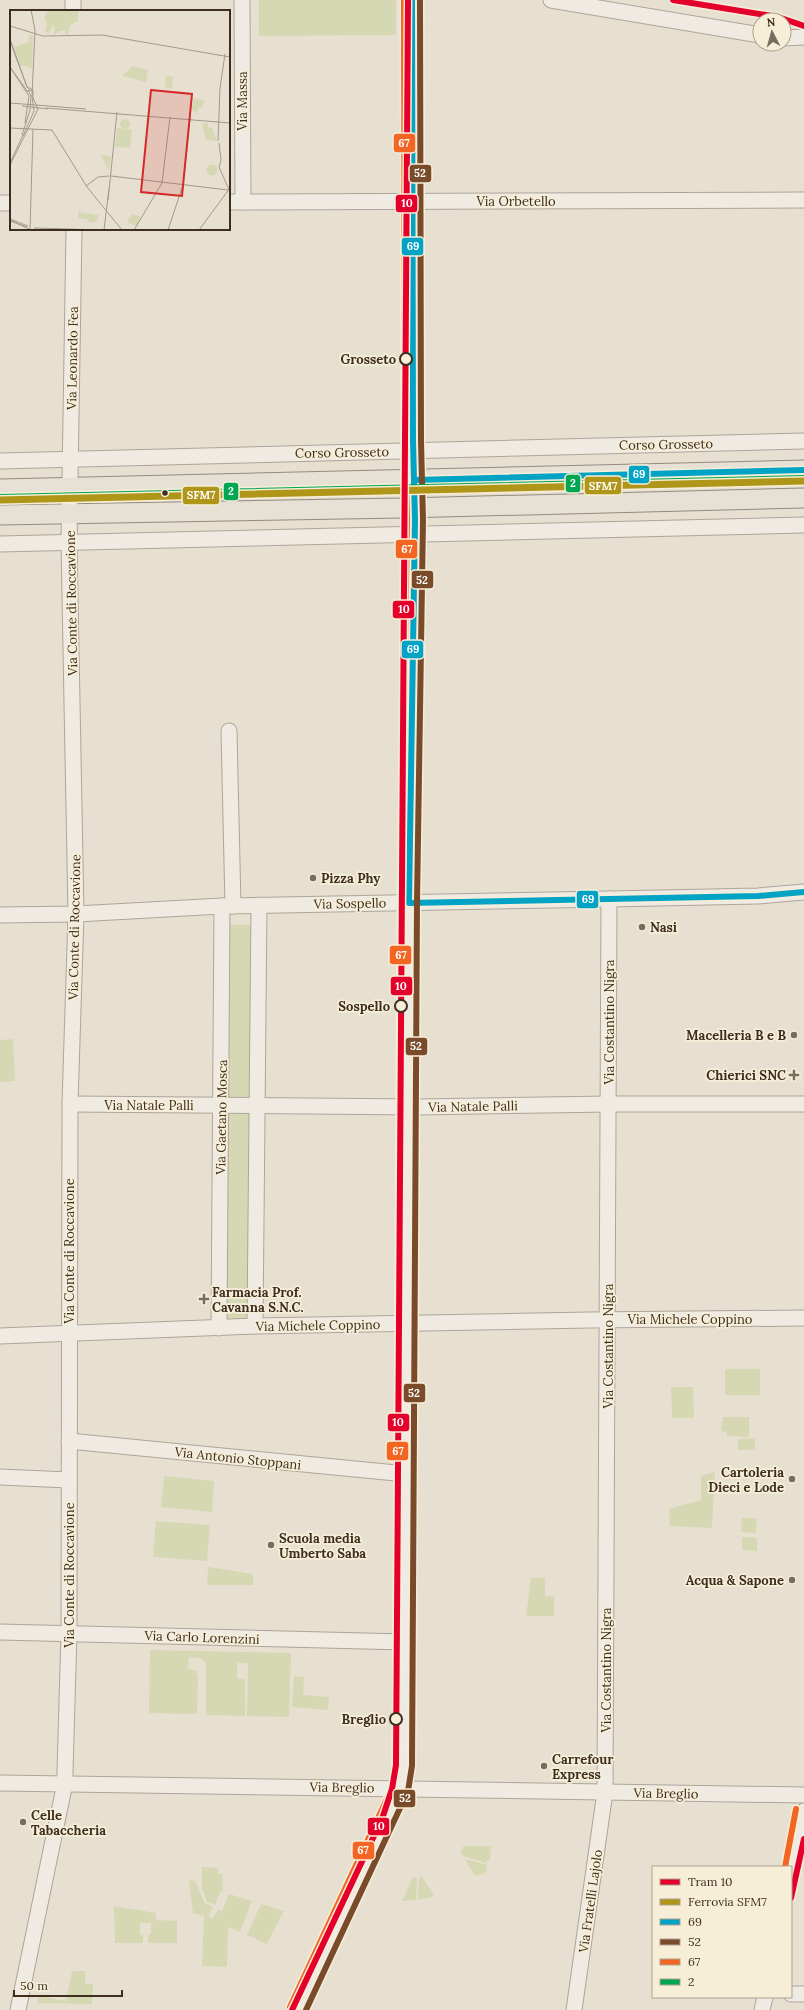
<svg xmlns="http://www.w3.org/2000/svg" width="804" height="2010" font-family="Lora,serif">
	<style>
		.green { fill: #d6d7b3 }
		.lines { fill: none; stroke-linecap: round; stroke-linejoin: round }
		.minor-casing { stroke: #ada599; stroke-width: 17 }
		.major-casing { stroke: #928b80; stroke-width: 21 }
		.minor { stroke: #efebe3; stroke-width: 15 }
		.major { stroke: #e6e1d4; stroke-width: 19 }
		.bus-1-casing { stroke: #f7eed8; stroke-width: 9 }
		.bus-2-casing { stroke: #f7eed8; stroke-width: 9 }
		.bus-3-casing { stroke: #f7eed8; stroke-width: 9 }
		.bus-4-casing { stroke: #f7eed8; stroke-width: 9 }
		.bus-1 { stroke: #03a3c5; stroke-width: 6 }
		.bus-2 { stroke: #7a4b2a; stroke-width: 6 }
		.bus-3 { stroke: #f26522; stroke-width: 6 }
		.bus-4 { stroke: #00a651; stroke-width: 6 }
		.rail-1-casing { stroke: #f7eed8; stroke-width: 10 }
		.rail-1 { stroke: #b09618; stroke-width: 7 }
		.tram-1-casing { stroke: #f7eed8; stroke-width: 9 }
		.tram-1 { stroke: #e4002b; stroke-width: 6 }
		.stop-dot { fill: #f7eed8; stroke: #3d2e20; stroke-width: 2 }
		.bus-dot { fill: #3d2e20; stroke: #f7eed8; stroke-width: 1.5 }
		.poi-dot { fill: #786c5e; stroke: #f7eed8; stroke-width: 1.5 }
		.labels { text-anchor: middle; stroke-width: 3.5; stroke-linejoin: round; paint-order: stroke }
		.street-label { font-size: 13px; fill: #3d2e20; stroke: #f7eed8 }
		.stop-label { font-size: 13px; font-weight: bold; fill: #3d2e20; stroke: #f7eed8; text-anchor: end }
		.poi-label { font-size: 13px; font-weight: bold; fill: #3d2e20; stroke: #f7eed8; text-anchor: start }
		.inset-road { fill: none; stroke: #a3998a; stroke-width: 1 }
		.view { fill: #d62828; fill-opacity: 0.15; stroke: #d62828; stroke-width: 2 }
		.inset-edge { fill: none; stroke: #3d2e20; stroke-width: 2 }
		.line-badge { stroke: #f7eed8; stroke-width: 1.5 }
		.badge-label { font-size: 11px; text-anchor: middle; font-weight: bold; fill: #fff }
	</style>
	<rect width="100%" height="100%" fill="#e7e0d1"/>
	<g class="green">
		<polygon points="259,0 396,0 396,35 259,36"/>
		<polygon points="223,925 259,925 255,1326 219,1328"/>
		<polygon points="13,1039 15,1081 0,1082 0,1040"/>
		<rect x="725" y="1369" width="35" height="26"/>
		<polygon points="671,1387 693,1387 694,1418 672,1418"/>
		<polygon points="723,1417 749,1417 749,1437 727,1436 727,1432 721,1431"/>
		<polygon points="755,1438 755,1450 738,1450 738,1439"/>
		<polygon points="715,1472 712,1528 670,1526 669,1509 701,1500 701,1476"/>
		<polygon points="164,1476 214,1481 212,1512 161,1507"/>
		<polygon points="742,1518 757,1518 756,1533 741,1532"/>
		<polygon points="156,1521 210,1525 207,1561 153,1557"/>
		<polygon points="742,1537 757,1538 757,1551 742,1550"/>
		<polygon points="208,1567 253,1574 253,1585 207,1585"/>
		<polygon points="531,1578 545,1578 545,1596 554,1596 554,1616 526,1616"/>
		<polygon points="150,1650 291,1653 289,1717 247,1716 248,1663 237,1663 237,1678 245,1679 245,1716 206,1715 206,1663 200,1658 189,1657 188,1668 196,1671 198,1676 197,1714 149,1713"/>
		<polygon points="294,1676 304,1677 303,1695 329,1697 328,1710 292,1707"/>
		<polygon points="463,1846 491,1846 490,1861 486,1861 486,1863 463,1856 460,1852 463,1850"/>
		<polygon points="465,1859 487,1865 485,1874 474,1875"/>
		<polygon points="202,1867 218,1868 218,1874 222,1874 223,1892 220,1892 215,1905 207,1902 202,1888"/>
		<polygon points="413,1877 417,1878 416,1900 402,1901"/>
		<polygon points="422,1877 433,1894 433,1897 418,1900 419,1878"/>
		<polygon points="189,1880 195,1881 205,1904 213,1906 208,1917 212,1919 218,1910 222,1911 229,1894 252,1901 240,1932 228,1927 227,1967 202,1966 204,1916 193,1913"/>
		<polygon points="261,1904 284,1911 267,1944 247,1935"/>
		<polygon points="114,1906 156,1913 156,1920 177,1921 177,1943 148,1943 148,1935 151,1934 151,1923 140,1923 140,1935 143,1935 143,1943 115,1943"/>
		<polygon points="72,1971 85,1971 85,1984 93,1984 92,2004 37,2003 39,1996 66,2001"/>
	</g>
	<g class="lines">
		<g class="minor-casing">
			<g id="minor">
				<polyline points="73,0 73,11"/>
				<polyline points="242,0 243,202"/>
				<polyline points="551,0 760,35"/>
				<polyline points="784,38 804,37"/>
				<polyline points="229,202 804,200"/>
				<polyline points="0,203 11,203"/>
				<polyline points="0,461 804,441"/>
				<polyline points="0,544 804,525"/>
				<polyline points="229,731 233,906"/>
				<polyline points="0,915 76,914 222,906 609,899 758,896 804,892"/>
				<polyline points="70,1104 417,1107 610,1104 804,1104"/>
				<polyline points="255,1326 259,905"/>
				<polyline points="219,1328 222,906"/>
				<polyline points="0,1336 255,1326 590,1320 804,1318"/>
				<polyline points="69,1441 406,1474"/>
				<polyline points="0,1477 69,1480"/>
				<polyline points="0,1632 405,1642"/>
				<polyline points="0,1783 804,1795"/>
				<polyline points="791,1876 804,1811"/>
				<polyline points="791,1994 804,1994"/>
				<polyline points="18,2010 65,1783 65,1771 69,1633 70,1104 76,914 69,543 74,229"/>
				<polyline points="297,2010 401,1788 404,1766 409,903 415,520 413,441 412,0"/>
				<polyline points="574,2010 605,1792 609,899"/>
				<polyline points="762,2010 765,1997"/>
			</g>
		</g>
		<g class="major-casing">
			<g id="major">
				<polyline points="0,489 804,470"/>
				<polyline points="0,515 403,508 804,498"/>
			</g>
		</g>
		<use href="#minor" class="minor"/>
		<use href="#major" class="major"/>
		<g class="bus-1-casing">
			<g id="bus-1">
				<polyline points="412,0 413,441 415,520 409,903 758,896 804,892"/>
				<polyline points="414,480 804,470"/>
			</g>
		</g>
		<g class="bus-2-casing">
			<polyline id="bus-2" points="306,2010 408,1791 412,1766 417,903 423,520 421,441 420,0"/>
		</g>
		<g class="bus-3-casing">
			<g id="bus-3">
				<polyline points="785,1867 796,1809"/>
				<polyline points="290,2007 393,1786 396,1765 401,903 407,520 405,441 404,0"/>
			</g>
		</g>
		<g class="bus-4-casing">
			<polyline id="bus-4" points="0,497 804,478"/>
		</g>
		<use href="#bus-1" class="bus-1"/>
		<use href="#bus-2" class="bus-2"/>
		<use href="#bus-3" class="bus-3"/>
		<use href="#bus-4" class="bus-4"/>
		<g class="rail-1-casing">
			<polyline id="rail-1" points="0,500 804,481"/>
		</g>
		<use href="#rail-1" class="rail-1"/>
		<g class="tram-1-casing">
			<g id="tram-1">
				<polyline points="673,0 778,17 804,26"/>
				<polyline points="791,1898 804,1839"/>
				<polyline points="292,2010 382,1819 392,1789 396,1765 408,0"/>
			</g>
		</g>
		<use href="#tram-1" class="tram-1"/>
	</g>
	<g class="stop-dot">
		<circle cx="406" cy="359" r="6"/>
		<circle cx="401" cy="1006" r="6"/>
		<circle cx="396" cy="1719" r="6"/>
	</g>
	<circle class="bus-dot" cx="165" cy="493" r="3.5"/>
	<g class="poi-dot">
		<circle cx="313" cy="878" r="4"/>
		<circle cx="642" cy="927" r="4"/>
		<circle cx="794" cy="1035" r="4"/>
		<path d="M792 1069h4v4h4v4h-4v4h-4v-4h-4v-4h4z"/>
		<path d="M202 1293h4v4h4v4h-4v4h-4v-4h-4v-4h4z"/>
		<circle cx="792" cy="1479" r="4"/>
		<circle cx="271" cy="1545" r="4"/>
		<circle cx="792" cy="1580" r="4"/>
		<circle cx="544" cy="1766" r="4"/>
		<circle cx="23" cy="1822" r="4"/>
	</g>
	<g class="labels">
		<g class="street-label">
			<text transform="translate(242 101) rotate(-90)" y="5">Via Massa</text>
			<text x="516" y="206">Via Orbetello</text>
			<text transform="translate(72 358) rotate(-89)" y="5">Via Leonardo Fea</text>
			<text transform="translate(666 444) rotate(-1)" y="5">Corso Grosseto</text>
			<text transform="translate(342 452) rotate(-1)" y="5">Corso Grosseto</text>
			<text transform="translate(71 603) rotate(-91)" y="5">Via Conte di Roccavione</text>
			<text transform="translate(350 903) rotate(-1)" y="5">Via Sospello</text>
			<text transform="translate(74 927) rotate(-89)" y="5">Via Conte di Roccavione</text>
			<text transform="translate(609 1022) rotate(-90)" y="5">Via Costantino Nigra</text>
			<text x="149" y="1110">Via Natale Palli</text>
			<text transform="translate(473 1106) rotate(-1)" y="5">Via Natale Palli</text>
			<text transform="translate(221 1117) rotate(-89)" y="5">Via Gaetano Mosca</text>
			<text transform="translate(69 1251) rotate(-90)" y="5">Via Conte di Roccavione</text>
			<text x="690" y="1324">Via Michele Coppino</text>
			<text transform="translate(318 1325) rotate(-1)" y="5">Via Michele Coppino</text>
			<text transform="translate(608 1346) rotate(-90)" y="5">Via Costantino Nigra</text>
			<text transform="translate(238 1458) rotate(6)" y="5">Via Antonio Stoppani</text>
			<text transform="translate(69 1575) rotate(-90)" y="5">Via Conte di Roccavione</text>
			<text transform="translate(202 1637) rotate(2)" y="5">Via Carlo Lorenzini</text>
			<text transform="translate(606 1670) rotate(-90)" y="5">Via Costantino Nigra</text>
			<text transform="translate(342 1787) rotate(1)" y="5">Via Breglio</text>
			<text transform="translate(666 1793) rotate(1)" y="5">Via Breglio</text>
			<text transform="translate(590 1901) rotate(-82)" y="5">Via Fratelli Lajolo</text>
		</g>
		<g class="stop-label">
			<text x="396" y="364">Grosseto</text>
			<text x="390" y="1011">Sospello</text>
			<text x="386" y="1724">Breglio</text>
		</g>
		<g class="poi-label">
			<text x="321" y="883">Pizza Phy</text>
			<text x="650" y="932">Nasi</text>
			<text x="786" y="1040" text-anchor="end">Macelleria B e B</text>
			<text x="786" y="1080" text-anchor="end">Chierici SNC</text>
			<text x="212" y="1297">Farmacia Prof.<tspan x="212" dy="15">Cavanna S.N.C.</tspan></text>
			<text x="784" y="1477" text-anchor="end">Cartoleria<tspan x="784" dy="15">Dieci e Lode</tspan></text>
			<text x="279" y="1543">Scuola media<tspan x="279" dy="15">Umberto Saba</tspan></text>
			<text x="784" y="1585" text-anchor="end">Acqua &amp; Sapone</text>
			<text x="552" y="1764">Carrefour<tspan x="552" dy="15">Express</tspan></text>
			<text x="31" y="1820">Celle<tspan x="31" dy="15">Tabaccheria</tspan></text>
		</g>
	</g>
	<g transform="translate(10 10)">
		<rect width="220" height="220" fill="#e7e0d1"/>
		<path d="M38,0H68V11L61,14L58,24H55L56,21H50L44,25L45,18L42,16L39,23L35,22L37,14L34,8ZM19,24L23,26L22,58L10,55L4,37L19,32ZM123,56L138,60L136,72L112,66ZM156,65L163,67L162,79L155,77ZM183,88L194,90L193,97L187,99V104L182,99V95L187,96L183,95ZM110 114a5 5 0 1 1 10 0a5 5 0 1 1-10 0ZM192,113H198V117L202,118L207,131L196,130ZM107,118L122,120L120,138L105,137ZM91,145L101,146L99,161ZM196.5 160a5.5 5.5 0 1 1 11 0a5.5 5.5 0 1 1-11 0ZM69,199L71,203L78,204L81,201L80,204L89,205L87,211L80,213L77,209L68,208ZM122,204L131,207L126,216L117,212Z" fill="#d6d7b3"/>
		<path class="inset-road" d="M0,16L33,26L92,25L220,47M0,29L17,77L20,79M0,31L17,77L23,80V88L28,99L0,155M0,57L18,82M0,57L19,86L15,113M0,93L76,99M12,96L38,99M36,98L220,113M0,118L42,120L77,177L112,220M12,125L20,100L21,86L18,80L23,81M13,126L24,101L22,86L25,20L21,0M208,131L210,78L215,44M209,133L211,150L209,157L220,182M0,153L13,125M101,166L218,180M100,171L107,102M76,176L88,167L99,166M98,190L100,171M0,209L18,216M0,210L21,220M0,211L17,217M24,218L94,220M20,220L23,119M94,220L99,179M124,220L152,173L160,107M158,220L173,175L180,108M189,220L220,178"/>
		<path class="view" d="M141,80L182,84L172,186L131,182Z"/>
		<rect width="220" height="220" class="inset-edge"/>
	</g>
	<g class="line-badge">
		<rect x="393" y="133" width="23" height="20" rx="4" fill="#f26522"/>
		<rect x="409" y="164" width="23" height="19" rx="4" fill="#7a4b2a"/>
		<rect x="395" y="194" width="23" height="19" rx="4" fill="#e4002b"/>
		<rect x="401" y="237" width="23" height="19" rx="4" fill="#03a3c5"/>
		<rect x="628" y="465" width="22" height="19" rx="4" fill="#03a3c5"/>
		<rect x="565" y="474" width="16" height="19" rx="4" fill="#00a651"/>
		<rect x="584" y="476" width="38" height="19" rx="4" fill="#b09618"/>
		<rect x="223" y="482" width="16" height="19" rx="4" fill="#00a651"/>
		<rect x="182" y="486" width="38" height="19" rx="4" fill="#b09618"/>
		<rect x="395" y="539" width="23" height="20" rx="4" fill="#f26522"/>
		<rect x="411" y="570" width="23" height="19" rx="4" fill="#7a4b2a"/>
		<rect x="392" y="600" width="23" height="19" rx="4" fill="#e4002b"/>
		<rect x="401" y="640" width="23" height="19" rx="4" fill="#03a3c5"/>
		<rect x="576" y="890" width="23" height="19" rx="4" fill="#03a3c5"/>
		<rect x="389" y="945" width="23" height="20" rx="4" fill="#f26522"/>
		<rect x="390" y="976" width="23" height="20" rx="4" fill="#e4002b"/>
		<rect x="405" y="1037" width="23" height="19" rx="4" fill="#7a4b2a"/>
		<rect x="403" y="1383" width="23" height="20" rx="4" fill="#7a4b2a"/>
		<rect x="387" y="1413" width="23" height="19" rx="4" fill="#e4002b"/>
		<rect x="386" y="1441" width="23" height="20" rx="4" fill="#f26522"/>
		<rect x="393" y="1789" width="23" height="19" rx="4" fill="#7a4b2a"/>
		<rect x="367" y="1817" width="23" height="19" rx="4" fill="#e4002b"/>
		<rect x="352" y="1841" width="23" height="19" rx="4" fill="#f26522"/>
	</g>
	<g class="badge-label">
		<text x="404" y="147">67</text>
		<text x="420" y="177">52</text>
		<text x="407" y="207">10</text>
		<text x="413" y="250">69</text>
		<text x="639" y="478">69</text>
		<text x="573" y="487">2</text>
		<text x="603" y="490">SFM7</text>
		<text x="231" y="495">2</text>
		<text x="201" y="499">SFM7</text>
		<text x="407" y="553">67</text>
		<text x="422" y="584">52</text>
		<text x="404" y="613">10</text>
		<text x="413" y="653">69</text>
		<text x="588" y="903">69</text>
		<text x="401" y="959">67</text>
		<text x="401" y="990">10</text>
		<text x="416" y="1050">52</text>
		<text x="414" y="1397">52</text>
		<text x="398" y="1426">10</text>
		<text x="398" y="1455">67</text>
		<text x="405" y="1802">52</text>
		<text x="379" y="1830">10</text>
		<text x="363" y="1854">67</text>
	</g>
	<rect x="652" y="1866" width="140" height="132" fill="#f7eed8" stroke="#ada18e"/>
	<rect x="660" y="1879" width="20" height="6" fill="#e4002b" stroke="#ada18e"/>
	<text x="688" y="1886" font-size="12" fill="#3d2e20">Tram 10</text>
	<rect x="660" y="1899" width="20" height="6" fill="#b09618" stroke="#ada18e"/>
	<text x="688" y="1906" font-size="12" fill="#3d2e20">Ferrovia SFM7</text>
	<rect x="660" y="1919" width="20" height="6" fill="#03a3c5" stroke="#ada18e"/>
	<text x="688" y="1926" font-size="12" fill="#3d2e20">69</text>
	<rect x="660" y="1939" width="20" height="6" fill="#7a4b2a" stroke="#ada18e"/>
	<text x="688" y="1946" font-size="12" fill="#3d2e20">52</text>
	<rect x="660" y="1959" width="20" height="6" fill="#f26522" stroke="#ada18e"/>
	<text x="688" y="1966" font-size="12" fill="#3d2e20">67</text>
	<rect x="660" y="1979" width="20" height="6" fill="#00a651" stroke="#ada18e"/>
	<text x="688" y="1986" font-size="12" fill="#3d2e20">2</text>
	<g transform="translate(772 32) rotate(354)"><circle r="19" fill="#f7eed8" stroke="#ada18e"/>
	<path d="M0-3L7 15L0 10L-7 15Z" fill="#786c5e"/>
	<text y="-6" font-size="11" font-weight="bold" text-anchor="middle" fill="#3d2e20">N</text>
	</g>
	<path d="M14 1990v6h108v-6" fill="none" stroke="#3d2e20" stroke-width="2"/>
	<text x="20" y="1990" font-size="12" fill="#3d2e20" stroke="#f7eed8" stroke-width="3" paint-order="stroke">50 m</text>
</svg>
